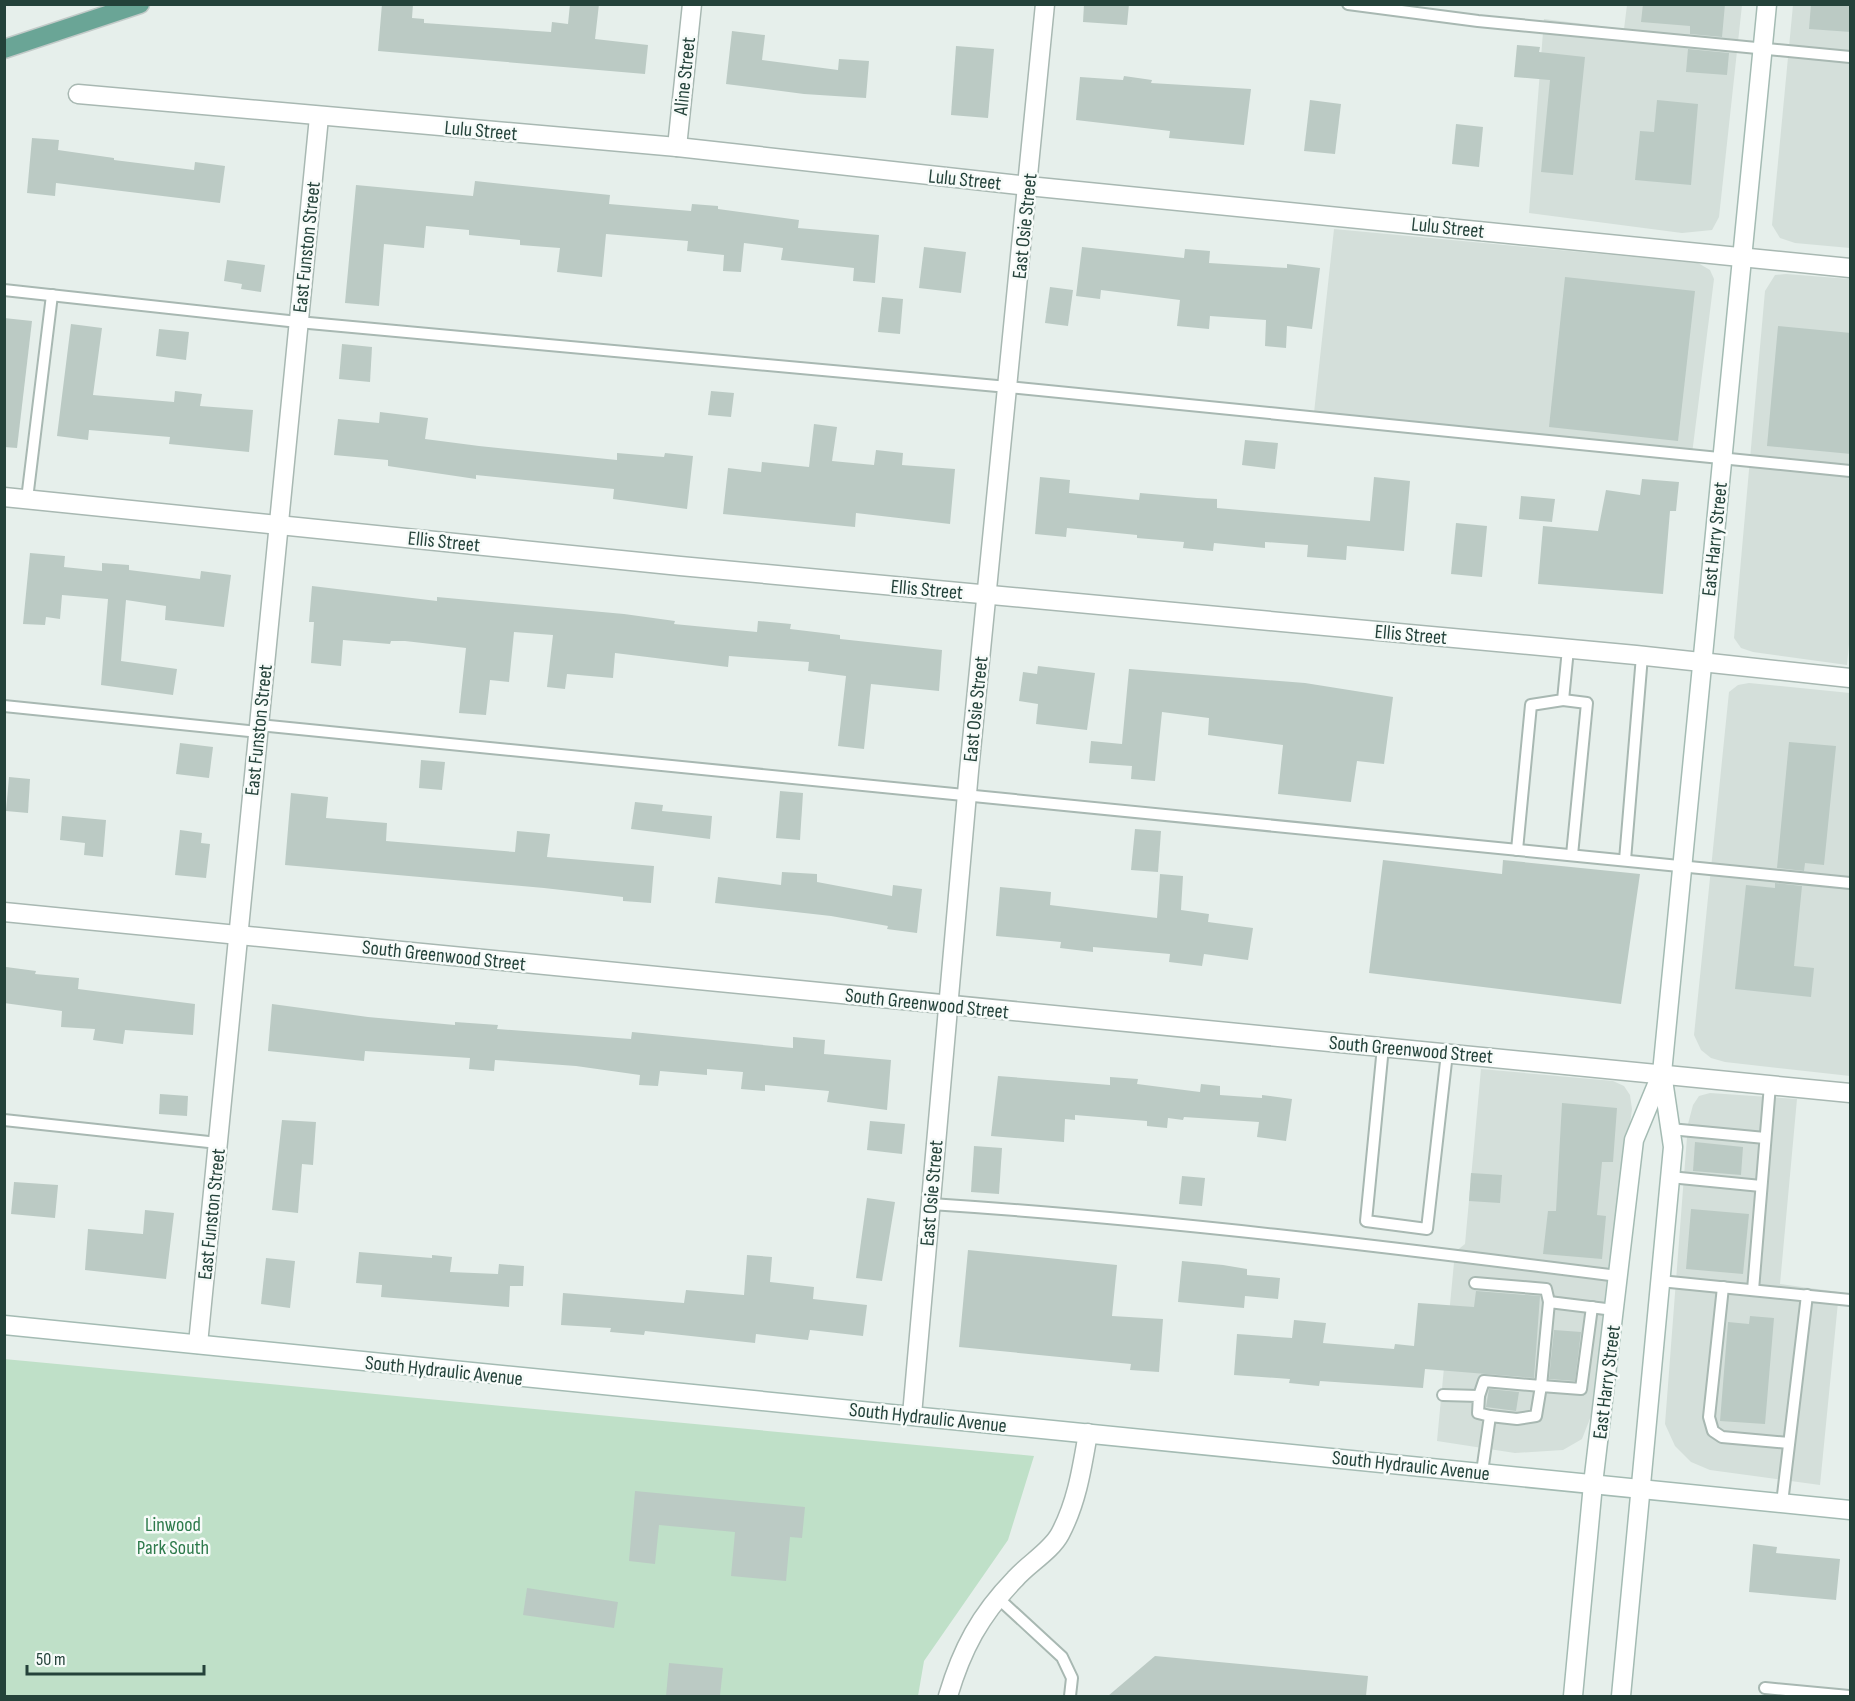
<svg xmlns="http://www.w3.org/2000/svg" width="1855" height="1701" font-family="'Sofia Sans Condensed',sans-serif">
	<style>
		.built { fill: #d4dfda }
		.green { fill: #bfe0c8 }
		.building { fill: #bbcac4 }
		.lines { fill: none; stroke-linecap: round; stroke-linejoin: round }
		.lane-casing { stroke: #a8b8b2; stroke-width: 14 }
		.street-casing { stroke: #a8b8b2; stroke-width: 21 }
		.secondary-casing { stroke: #a4bbb3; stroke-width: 21 }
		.primary-casing { stroke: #c2cac8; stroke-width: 21 }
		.lane { stroke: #fff; stroke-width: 10 }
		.street { stroke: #fff; stroke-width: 18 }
		.secondary { stroke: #fff; stroke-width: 18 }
		.primary { stroke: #6aa596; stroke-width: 18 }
		.labels { text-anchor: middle; stroke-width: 5; stroke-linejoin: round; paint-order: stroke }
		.street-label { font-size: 20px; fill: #24423a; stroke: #f7fbf9 }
		.park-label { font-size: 20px; fill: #2d7a4b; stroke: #f7fbf9 }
	</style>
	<rect width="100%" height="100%" fill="#e6efeb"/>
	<g class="built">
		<polygon points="1627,5 1742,5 1719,217 1712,230 1682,233 1529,213 1544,19 1624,29"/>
		<polygon points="1793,5 1850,5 1850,248 1795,243 1780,238 1772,225"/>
		<polygon points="1334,229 1698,263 1710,270 1714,279 1691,462 1313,422"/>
		<polygon points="1786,274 1850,279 1850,633 1847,665 1753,652 1741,648 1734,638 1765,291 1775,275"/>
		<polygon points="1749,683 1850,693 1850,1076 1725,1062 1711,1058 1701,1050 1694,1035 1729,692 1738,685"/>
		<polygon points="1481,1069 1613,1081 1624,1086 1630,1095 1632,1109 1591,1416 1582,1439 1563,1450 1515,1453 1437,1441 1455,1252 1465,1244"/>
		<polygon points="1710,1093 1797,1099 1780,1284 1839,1292 1820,1485 1710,1470 1691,1462 1675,1446 1665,1424 1688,1124 1693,1105 1699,1096"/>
	</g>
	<polygon class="green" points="4,1359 1034,1456 1008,1540 924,1661 918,1696 5,1696"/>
	<g class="building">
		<polygon points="382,4 413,4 412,18 424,19 424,23 551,32 552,22 568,24 570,4 599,4 595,39 648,45 645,74 378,51"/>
		<polygon points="1084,4 1129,4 1127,25 1083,22"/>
		<polygon points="1643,4 1725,4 1722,37 1690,34 1690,26 1641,22"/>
		<polygon points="1811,4 1851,4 1851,32 1809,29"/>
		<polygon points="732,31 765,35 762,60 838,70 839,59 869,61 866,98 804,94 726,84"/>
		<polygon points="1517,45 1540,47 1539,52 1585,57 1573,175 1541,172 1550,80 1514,77"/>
		<polygon points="956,46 994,49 988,118 951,115"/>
		<polygon points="1688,49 1729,53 1727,75 1686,72"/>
		<polygon points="1124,76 1152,80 1151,83 1251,89 1244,145 1169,138 1170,131 1076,120 1080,77 1123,80"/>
		<polygon points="1310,100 1341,104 1335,154 1304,151"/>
		<polygon points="1657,100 1698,104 1691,185 1635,180 1640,131 1654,132"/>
		<polygon points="1456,124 1483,127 1479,167 1452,164"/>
		<polygon points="32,138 59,140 58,150 114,158 114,160 194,170 195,162 225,166 220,203 56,183 55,196 27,193"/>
		<polygon points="475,181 610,195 609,204 691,211 692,204 718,206 718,209 799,220 798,228 879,235 875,283 853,281 854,268 781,260 783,248 744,243 741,272 723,271 724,255 687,251 688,241 606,234 602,277 557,272 560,248 520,245 520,240 469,235 469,230 426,226 424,248 384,244 379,306 345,303 356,185 473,196"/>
		<polygon points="924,247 966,252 961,293 919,288"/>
		<polygon points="1082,247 1184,258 1185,249 1210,251 1209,263 1287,268 1287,264 1320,268 1312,329 1287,326 1286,348 1265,346 1266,320 1210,316 1209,329 1177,326 1180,300 1101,290 1100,299 1076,296"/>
		<polygon points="227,260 265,265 261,292 241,289 242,284 224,281"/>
		<polygon points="1565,277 1695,291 1678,441 1549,427"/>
		<polygon points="1050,287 1073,290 1068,326 1045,323"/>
		<polygon points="882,297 903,299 900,334 878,332"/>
		<polygon points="4,318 32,321 17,448 4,447"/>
		<polygon points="71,324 102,328 93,395 174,402 175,391 202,394 200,406 253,410 249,452 169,444 170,437 89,430 88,440 57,436"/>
		<polygon points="1778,326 1851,333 1851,454 1767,446"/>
		<polygon points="159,329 189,332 186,360 156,356"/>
		<polygon points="342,344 372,347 370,382 339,379"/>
		<polygon points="711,391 734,393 731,417 708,415"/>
		<polygon points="380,412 428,418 425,439 479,446 617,460 617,453 664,457 665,453 693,456 687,509 613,499 614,489 476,475 476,479 388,466 388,460 334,455 338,419 379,423"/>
		<polygon points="814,424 837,427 832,461 874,465 876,450 903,453 902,465 955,469 950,524 856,513 855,527 723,514 728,468 761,472 762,462 809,467"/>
		<polygon points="1245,440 1278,443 1275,469 1242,465"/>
		<polygon points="1040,477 1070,480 1069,493 1139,500 1140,493 1197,498 1217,499 1217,508 1370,521 1374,477 1410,481 1404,551 1347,546 1346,560 1307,557 1308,545 1265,542 1265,548 1214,543 1213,551 1183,548 1184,542 1137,538 1137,535 1067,528 1066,537 1035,534"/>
		<polygon points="1642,479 1679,482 1676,511 1670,511 1663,594 1538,584 1543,526 1598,531 1606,490 1640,495"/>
		<polygon points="1521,496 1555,499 1552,522 1519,519"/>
		<polygon points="1456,523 1487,526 1482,577 1451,574"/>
		<polygon points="30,553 65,556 64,567 102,571 102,563 129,565 129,570 200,579 201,571 231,575 224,627 165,620 166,606 126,600 121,661 177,669 173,695 101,685 108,599 62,595 60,619 46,617 45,625 23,624"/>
		<polygon points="312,586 437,601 437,597 624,614 675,621 674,624 757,632 758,621 791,624 790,629 840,635 840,639 942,650 939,691 871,684 864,749 838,746 846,676 808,671 809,662 729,656 728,667 615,653 613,678 567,674 565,689 547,687 553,635 514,632 509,682 490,680 486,715 459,713 466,648 405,641 391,641 390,644 343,640 341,666 311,663 314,622 309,622"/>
		<polygon points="1038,666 1095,673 1087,730 1036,724 1038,704 1019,701 1023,672 1037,674"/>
		<polygon points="1129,669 1305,683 1393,697 1384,764 1357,761 1351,802 1278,794 1283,745 1208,735 1209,718 1162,712 1155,781 1131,779 1132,766 1089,763 1091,741 1122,744"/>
		<polygon points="1789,742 1836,746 1824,865 1805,863 1804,871 1777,868"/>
		<polygon points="180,743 213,747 209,778 176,774"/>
		<polygon points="421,760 445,762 442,790 419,788"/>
		<polygon points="9,777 30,779 28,813 6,811"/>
		<polygon points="780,791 803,793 800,840 776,838"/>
		<polygon points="291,793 328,797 326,818 387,823 386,841 515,852 517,831 550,834 547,857 654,866 651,903 623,901 623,897 544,888 285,865"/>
		<polygon points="635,802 663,805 662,811 712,816 710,839 631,829"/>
		<polygon points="62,816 106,820 103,857 84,855 85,843 60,840"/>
		<polygon points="1135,829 1161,831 1158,872 1131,870"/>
		<polygon points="180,830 202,833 201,843 210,844 206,878 175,875"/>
		<polygon points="1383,860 1502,874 1503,860 1640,874 1621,1004 1369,973"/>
		<polygon points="782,872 817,874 817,882 892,896 893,885 922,889 917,933 887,929 888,926 831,916 715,903 718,877 781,885"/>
		<polygon points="1160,874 1183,876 1181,910 1209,914 1208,922 1253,928 1248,960 1204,954 1202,966 1169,962 1170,954 1093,947 1093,952 1060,948 1061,942 996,936 1000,887 1051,892 1050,905 1157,918"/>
		<polygon points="1775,883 1802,886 1794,966 1814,968 1811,997 1735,989 1746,885 1775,888"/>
		<polygon points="6,967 36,971 35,974 79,978 78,989 195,1004 193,1035 125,1030 123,1044 93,1040 95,1029 61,1027 62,1011 4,1003"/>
		<polygon points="272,1004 368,1017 455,1025 455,1022 498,1025 497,1029 631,1039 632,1032 793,1048 793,1037 825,1040 824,1054 891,1060 887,1110 827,1102 829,1091 765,1085 765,1091 741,1089 743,1072 707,1069 707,1075 660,1071 658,1086 639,1085 640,1075 576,1066 495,1060 494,1071 469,1069 470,1058 365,1051 364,1061 268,1051"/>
		<polygon points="998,1076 1110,1085 1110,1077 1138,1079 1137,1084 1200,1092 1201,1084 1220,1086 1220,1095 1262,1098 1262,1095 1292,1099 1286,1141 1257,1137 1259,1122 1184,1117 1183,1120 1168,1118 1167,1128 1147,1126 1147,1121 1075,1115 1075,1120 1065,1119 1064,1142 991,1136"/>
		<polygon points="160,1094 188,1096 187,1116 159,1114"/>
		<polygon points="1562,1103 1617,1108 1613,1162 1602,1162 1597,1215 1606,1216 1602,1259 1543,1254 1548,1211 1556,1211"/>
		<polygon points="282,1120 316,1122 313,1165 302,1164 298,1213 272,1210"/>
		<polygon points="870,1121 905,1124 902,1154 867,1150"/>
		<polygon points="1695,1142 1743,1147 1741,1175 1693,1171"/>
		<polygon points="974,1146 1002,1148 999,1194 971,1192"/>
		<polygon points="1471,1173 1502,1175 1500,1203 1469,1201"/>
		<polygon points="1182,1176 1205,1178 1202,1206 1179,1204"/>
		<polygon points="14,1182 58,1185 55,1218 11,1214"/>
		<polygon points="867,1198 895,1202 882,1281 856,1278"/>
		<polygon points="1691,1209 1749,1214 1743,1274 1686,1269"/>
		<polygon points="145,1210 174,1213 166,1279 85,1270 88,1229 143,1234"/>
		<polygon points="968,1250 1117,1265 1112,1316 1163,1319 1159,1372 1130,1370 1131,1364 959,1347"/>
		<polygon points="359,1252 432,1258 432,1255 452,1257 450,1272 498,1274 499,1264 524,1266 523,1286 510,1286 509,1307 381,1297 382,1285 356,1283"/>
		<polygon points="747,1255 772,1257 770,1282 814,1287 813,1299 867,1305 863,1336 810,1330 808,1340 756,1334 755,1343 645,1331 644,1335 610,1332 611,1328 561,1325 563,1293 684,1303 686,1290 744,1295"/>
		<polygon points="266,1258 295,1261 290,1308 261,1304"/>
		<polygon points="1182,1261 1223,1265 1247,1269 1247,1275 1280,1278 1278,1299 1245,1296 1244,1308 1178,1302"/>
		<polygon points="1476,1291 1540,1296 1534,1378 1425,1369 1423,1388 1320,1381 1319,1386 1289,1383 1290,1379 1234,1375 1237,1334 1292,1338 1294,1320 1326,1323 1323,1343 1394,1349 1395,1344 1414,1346 1418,1303 1474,1307"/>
		<polygon points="1750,1316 1774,1318 1765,1424 1720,1421 1728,1322 1749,1324"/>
		<polygon points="1554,1330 1581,1332 1575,1381 1549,1379"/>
		<polygon points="1489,1389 1519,1392 1516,1411 1486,1407"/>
		<polygon points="635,1491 805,1507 802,1538 790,1537 786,1581 731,1576 735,1532 659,1525 655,1564 629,1561"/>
		<polygon points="1753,1544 1777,1547 1776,1553 1840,1559 1836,1600 1749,1592"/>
		<polygon points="527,1588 618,1602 614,1628 523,1615"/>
		<polygon points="1155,1656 1368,1676 1366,1696 1108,1696"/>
		<polygon points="669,1663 723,1668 720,1696 666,1696"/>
	</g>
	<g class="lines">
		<g class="lane-casing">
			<g id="lane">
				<polyline points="1348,4 1478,21 1850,57"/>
				<polyline points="4,290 298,322 1008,387 1850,471"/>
				<polyline points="27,499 52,295"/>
				<polyline points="1563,700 1587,703 1572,855"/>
				<polyline points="4,706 258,732"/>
				<polyline points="259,725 1850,883"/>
				<polyline points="1517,850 1531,705 1563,700 1568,649"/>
				<polyline points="1625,860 1642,656"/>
				<polyline points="1383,1047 1366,1221 1427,1229 1447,1053"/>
				<polyline points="4,1120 218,1143"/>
				<polyline points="1670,1129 1765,1138"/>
				<polyline points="1670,1177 1761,1186"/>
				<path d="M931,1204C1161,1219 1389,1247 1618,1276"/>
				<polyline points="1660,1281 1850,1300"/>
				<polyline points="1475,1283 1546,1289 1549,1302"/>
				<polyline points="1723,1287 1709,1417 1713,1431 1722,1437 1789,1443"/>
				<polyline points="1753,1290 1770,1085"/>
				<polyline points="1443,1395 1479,1396 1478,1413 1490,1416 1482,1472"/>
				<polyline points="1479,1396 1484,1381 1541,1386 1549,1302 1614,1310"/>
				<polyline points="1490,1416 1517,1419 1536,1416 1541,1386 1581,1389 1592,1307"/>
				<polyline points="1782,1503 1807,1295"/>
				<polyline points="998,1598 1062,1657 1072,1678 1070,1696"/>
				<polyline points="1765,1688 1849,1696"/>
			</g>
		</g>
		<g class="street-casing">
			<g id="street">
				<polyline points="78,94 677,147 1028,186 1850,268"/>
				<polyline points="677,147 692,4"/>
				<polyline points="4,497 680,566 1636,655 1850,678"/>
				<polyline points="4,912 1850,1093"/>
				<polyline points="198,1344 319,117"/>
				<polyline points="912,1415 969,771 1045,4"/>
				<path d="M948,1696C962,1649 980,1615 1015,1579C1028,1564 1051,1551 1060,1534C1077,1502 1082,1468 1088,1433"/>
			</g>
		</g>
		<g class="secondary-casing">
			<g id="secondary">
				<polyline points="4,1325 1850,1510"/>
				<polyline points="1573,1696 1593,1484 1634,1140 1661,1075"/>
				<polyline points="1621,1696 1673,1147 1662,1073 1767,4"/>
			</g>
		</g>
		<g class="primary-casing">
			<polyline id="primary" points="4,49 140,4"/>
		</g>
		<use href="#lane" class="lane"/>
		<use href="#street" class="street"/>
		<use href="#secondary" class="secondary"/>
		<use href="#primary" class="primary"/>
	</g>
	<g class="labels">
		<g class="street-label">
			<text transform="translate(684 76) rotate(-84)" y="7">Aline Street</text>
			<text transform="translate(481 130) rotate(5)" y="7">Lulu Street</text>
			<text transform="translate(965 179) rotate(6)" y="7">Lulu Street</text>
			<text transform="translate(1024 226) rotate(-84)" y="7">East Osie Street</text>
			<text transform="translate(1448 227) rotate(6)" y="7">Lulu Street</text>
			<text transform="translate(306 247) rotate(-84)" y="7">East Funston Street</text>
			<text transform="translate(1714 539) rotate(-84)" y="7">East Harry Street</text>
			<text transform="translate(444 541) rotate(6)" y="7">Ellis Street</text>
			<text transform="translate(927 589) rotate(5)" y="7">Ellis Street</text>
			<text transform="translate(1411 634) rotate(5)" y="7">Ellis Street</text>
			<text transform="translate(975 709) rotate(-84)" y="7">East Osie Street</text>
			<text transform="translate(258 730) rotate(-84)" y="7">East Funston Street</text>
			<text transform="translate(444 955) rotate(6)" y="7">South Greenwood Street</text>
			<text transform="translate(927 1003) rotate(6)" y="7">South Greenwood Street</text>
			<text transform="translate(1411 1049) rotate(5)" y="7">South Greenwood Street</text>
			<text transform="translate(931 1193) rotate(-85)" y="7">East Osie Street</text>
			<text transform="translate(211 1214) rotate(-84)" y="7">East Funston Street</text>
			<text transform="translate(444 1370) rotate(6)" y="7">South Hydraulic Avenue</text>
			<text transform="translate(1606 1382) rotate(-83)" y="7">East Harry Street</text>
			<text transform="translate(928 1417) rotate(6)" y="7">South Hydraulic Avenue</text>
			<text transform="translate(1411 1465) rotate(6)" y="7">South Hydraulic Avenue</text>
		</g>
		<g class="park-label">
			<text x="173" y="1531">Linwood<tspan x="173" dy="23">Park South</tspan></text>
		</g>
	</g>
	<rect width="1855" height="1701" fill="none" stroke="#24423a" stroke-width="12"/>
	<path d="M27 1665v9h177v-9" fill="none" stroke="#24423a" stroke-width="3"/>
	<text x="36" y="1665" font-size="18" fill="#24423a" stroke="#f7fbf9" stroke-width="4.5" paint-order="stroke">50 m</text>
</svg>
